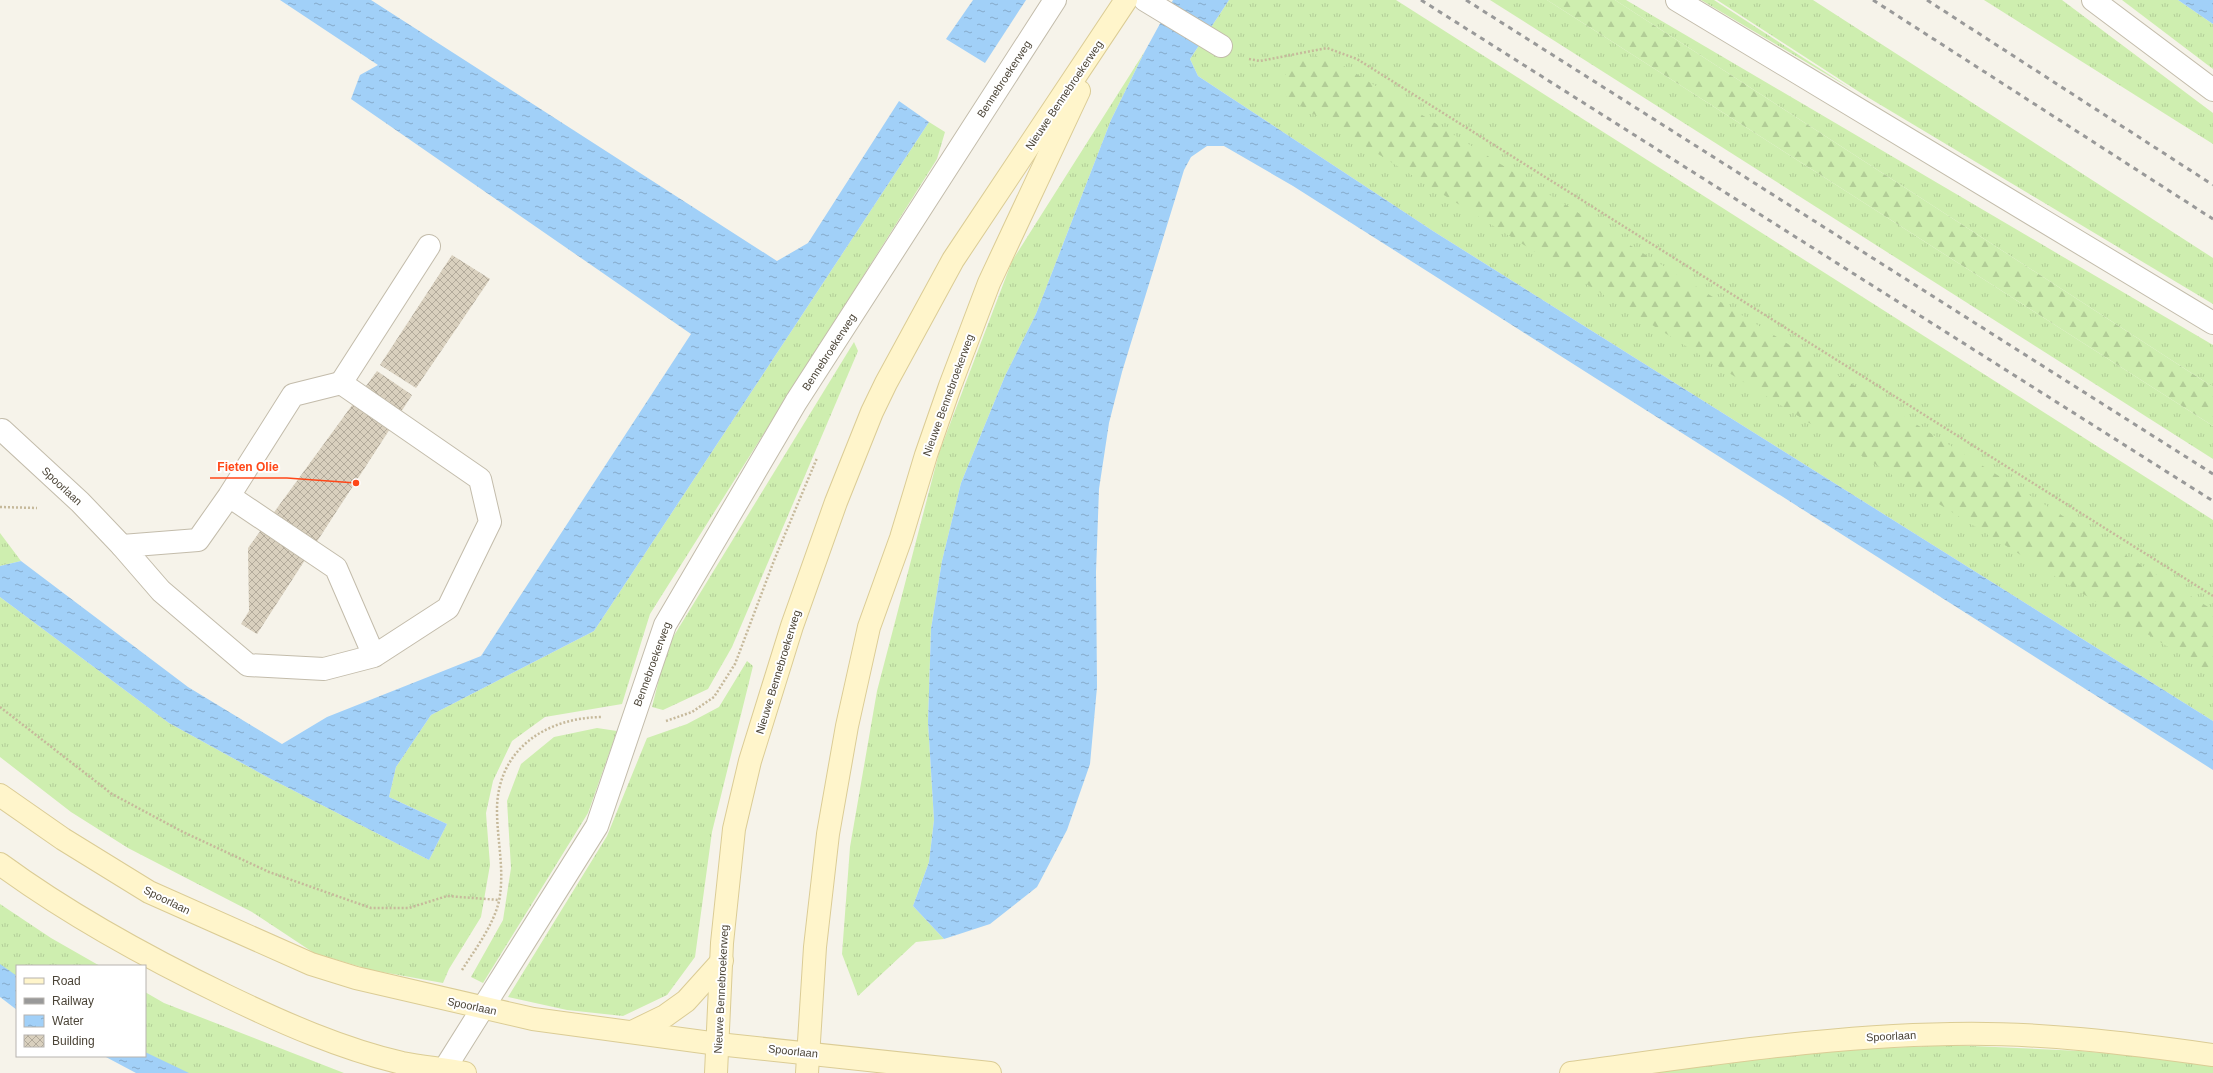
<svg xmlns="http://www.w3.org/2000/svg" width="2213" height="1073" font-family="Arial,sans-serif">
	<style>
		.grass { fill: url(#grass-tufts) }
		.forest { fill: url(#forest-firs) }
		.water { fill: url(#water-ripples) }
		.building { fill: url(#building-cross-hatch) }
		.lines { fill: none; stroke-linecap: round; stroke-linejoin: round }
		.lane-casing { stroke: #c3bcab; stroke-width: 24 }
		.street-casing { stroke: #c3bcab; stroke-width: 24 }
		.secondary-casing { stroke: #dbcc95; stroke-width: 24 }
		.path { stroke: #c6b99b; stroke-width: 2.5; stroke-dasharray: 2 2; stroke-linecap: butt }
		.lane { stroke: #fff; stroke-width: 22 }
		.street { stroke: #fff; stroke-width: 22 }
		.secondary { stroke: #fff5cb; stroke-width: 22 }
		.rail { stroke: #999; stroke-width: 3; stroke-dasharray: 5 5; stroke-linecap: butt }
		.labels { text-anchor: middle; stroke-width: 4; stroke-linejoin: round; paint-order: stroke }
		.street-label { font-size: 11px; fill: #4b4437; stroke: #fff }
		.leader { fill: none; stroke: #ff4718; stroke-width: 1.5 }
		.callout-dot { fill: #ff4718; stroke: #fff; stroke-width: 1.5 }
		.callout-label { font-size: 12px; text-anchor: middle; font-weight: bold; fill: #ff4718; stroke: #fff; stroke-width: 4; stroke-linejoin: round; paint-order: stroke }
	</style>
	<defs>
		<pattern id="grass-tufts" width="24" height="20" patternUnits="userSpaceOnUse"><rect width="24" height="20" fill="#ceeeaf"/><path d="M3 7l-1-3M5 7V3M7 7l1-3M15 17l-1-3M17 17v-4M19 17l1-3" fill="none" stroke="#b2cd97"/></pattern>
		<pattern id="forest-firs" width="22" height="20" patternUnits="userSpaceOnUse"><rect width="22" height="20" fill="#ceeeaf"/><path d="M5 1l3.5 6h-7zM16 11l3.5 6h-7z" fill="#b2cd97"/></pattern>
		<pattern id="water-ripples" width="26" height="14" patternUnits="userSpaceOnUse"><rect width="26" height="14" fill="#a1d0f8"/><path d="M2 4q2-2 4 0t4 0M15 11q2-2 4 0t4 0" fill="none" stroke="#85aaca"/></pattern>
		<pattern id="building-cross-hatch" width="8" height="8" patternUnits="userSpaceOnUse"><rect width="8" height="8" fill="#d9d0be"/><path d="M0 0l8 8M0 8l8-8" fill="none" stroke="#b2aa9b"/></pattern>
	</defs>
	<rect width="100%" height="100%" fill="#f6f3ea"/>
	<g class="grass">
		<polygon points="1229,0 1396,0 2213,520 2213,721 1433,231 1198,76 1190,59"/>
		<polygon points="1490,0 1547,0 2213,426 2213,459"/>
		<polygon points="1615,0 1626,0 2213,345 2213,387"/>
		<polygon points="1701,0 1714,0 1853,90"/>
		<polygon points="1717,0 1813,0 2213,258 2213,304 1864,95"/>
		<polygon points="1984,0 2062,0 2213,113 2213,144"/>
		<polygon points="2122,0 2178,0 2213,24 2213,69"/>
		<polygon points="1145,51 1111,120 1036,314 1005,376 961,483 942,561 931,629 928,722 934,820 929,862 913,906 944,939 916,942 858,996 842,954 850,847 877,691 939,453 1012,261"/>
		<polygon points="929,122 945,132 937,159 650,614 622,704 545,717 512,741 493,781 486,813 490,865 481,917 449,969 443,983 371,970 314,953 252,912 128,848 71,812 0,757 0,597 169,723 269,778 429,860 447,824 389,797 396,767 431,715 594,631"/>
		<polygon points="854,342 858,351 732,647 708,689 663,710 652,707 667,647"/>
		<polygon points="0,533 21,561 0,566"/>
		<polygon points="747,661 753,666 712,832 695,957 667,995 623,1016 567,1010 508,997 607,836 647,738 687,724 719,707"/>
		<polygon points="597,728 617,731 588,813 483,983 471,977 503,920 511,868 507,801 521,764 554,737"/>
		<polygon points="0,904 51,938 100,966 17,966 17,999 0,987"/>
		<polygon points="145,992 164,1003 344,1073 146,1073"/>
		<polygon points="1951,1045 2081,1051 2213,1063 2213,1073 1637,1073 1822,1051"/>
	</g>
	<g class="forest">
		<polygon points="1547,0 1615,0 2213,387 2213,426"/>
		<polygon points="1318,56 1333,59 1347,68 2213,610 2213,675 1285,96 1286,72 1296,63"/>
	</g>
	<g class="water">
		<polygon points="280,0 371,0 777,261 808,243 899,101 929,122 594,631 431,715 396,767 389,797 447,824 429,860 269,778 169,723 0,597 0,566 21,561 188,687 282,744 327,717 481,656 691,334 351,99 360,75 378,65"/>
		<polygon points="973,0 1026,0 985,63 946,39"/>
		<polygon points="1173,0 1229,0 1190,59 1198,76 1433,231 2213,721 2213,770 1293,186 1224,146 1207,146 1191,157 1184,170 1122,372 1109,423 1099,489 1096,572 1097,687 1090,764 1067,830 1037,887 990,924 944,939 913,906 929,862 934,820 928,722 931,629 942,561 961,483 1005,376 1036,314 1111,120 1145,51"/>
		<polygon points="2178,0 2213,0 2213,24"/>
		<polygon points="0,964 17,976 17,1010 0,997"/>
		<polygon points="145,1052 189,1073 136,1073 104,1056 145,1056"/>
	</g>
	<g class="building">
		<polygon points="452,255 490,279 416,388 380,365"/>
		<polygon points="377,371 412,395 257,634 241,624 249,611 248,548"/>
	</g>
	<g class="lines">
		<g class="lane-casing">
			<g id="lane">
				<polyline points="1145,0 1221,46"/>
				<polyline points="1677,0 2213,323"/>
				<polyline points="2093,0 2213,90"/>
				<polyline points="341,383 429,246"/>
				<polyline points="229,496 336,568 374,656 324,669 248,665 161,591 122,546 198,540 229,496 293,395 341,383 480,479 490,522 448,608 374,656"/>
			</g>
		</g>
		<g class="street-casing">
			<g id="street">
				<polyline points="0,432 2,430 80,502 122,546"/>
				<polyline points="442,1073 597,826 665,625 796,402 1055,0"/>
			</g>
		</g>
		<g class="secondary-casing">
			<g id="secondary">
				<polyline points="0,795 63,839 149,892 311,964 356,978 533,1019 718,1044 990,1073"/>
				<path d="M0,864C71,916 148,958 227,996C283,1023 342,1049 402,1063C423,1067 444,1069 465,1073"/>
				<polyline points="632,1032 665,1016 686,1001 722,961"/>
				<polyline points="716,1073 722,943 734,829 750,761 792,626 836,502 872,412 886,383 953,260 1126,0"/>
				<polyline points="807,1073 815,947 828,834 847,726 869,627 901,538 926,455 950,386 989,283 1079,91"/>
				<path d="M1571,1073C1697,1056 1824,1036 1951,1034C2038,1032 2127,1043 2213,1055"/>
			</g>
		</g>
		<g class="path">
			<polyline points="1249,59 1260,61 1327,48 1357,59 2213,596"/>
			<polyline points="0,507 37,508"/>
			<polyline points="0,707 112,794 183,832 269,872 371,908 409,908 447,896 499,900"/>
			<polyline points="666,721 692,712 714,697 735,664 775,558 817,458"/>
			<path d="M462,970C476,948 493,926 499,901C505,870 497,841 497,810C497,750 545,718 601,717"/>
		</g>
		<use href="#lane" class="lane"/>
		<use href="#street" class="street"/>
		<use href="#secondary" class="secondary"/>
		<g class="rail">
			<polyline points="1421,0 2213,501"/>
			<polyline points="1466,0 2213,474"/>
			<polyline points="1873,0 2213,219"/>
			<polyline points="1927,0 2213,185"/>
		</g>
	</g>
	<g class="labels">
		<g class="street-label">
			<text transform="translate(1004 79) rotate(-57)" y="4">Bennebroekerweg</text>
			<text transform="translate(1064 95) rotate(-56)" y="4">Nieuwe Bennebroekerweg</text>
			<text transform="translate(829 352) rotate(-57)" y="4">Bennebroekerweg</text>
			<text transform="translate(948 395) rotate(-70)" y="4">Nieuwe Bennebroekerweg</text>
			<text transform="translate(62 486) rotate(43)" y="4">Spoorlaan</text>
			<text transform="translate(652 664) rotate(-70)" y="4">Bennebroekerweg</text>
			<text transform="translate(778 672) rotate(-73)" y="4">Nieuwe Bennebroekerweg</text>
			<text transform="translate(167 900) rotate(26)" y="4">Spoorlaan</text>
			<text transform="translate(721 989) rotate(-87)" y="4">Nieuwe Bennebroekerweg</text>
			<text transform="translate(472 1006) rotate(12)" y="4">Spoorlaan</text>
			<text transform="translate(1891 1036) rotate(-3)" y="4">Spoorlaan</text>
			<text transform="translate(793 1051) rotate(6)" y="4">Spoorlaan</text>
		</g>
	</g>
	<path class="leader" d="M356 483L287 478H210"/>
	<circle class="callout-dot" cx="356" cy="483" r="4"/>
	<g class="callout-label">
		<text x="248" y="471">Fieten Olie</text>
	</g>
	<rect x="16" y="965" width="130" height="92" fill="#ffffff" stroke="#b7b4af"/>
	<rect x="24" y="978" width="20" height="6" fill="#fff5cb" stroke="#b7b4af"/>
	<text x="52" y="985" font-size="12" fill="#4b4437">Road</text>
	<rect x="24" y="998" width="20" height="6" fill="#999999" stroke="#b7b4af"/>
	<text x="52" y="1005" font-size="12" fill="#4b4437">Railway</text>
	<rect x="24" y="1015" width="20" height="12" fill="url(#water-ripples)" stroke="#b7b4af"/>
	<text x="52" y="1025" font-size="12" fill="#4b4437">Water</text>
	<rect x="24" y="1035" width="20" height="12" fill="url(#building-cross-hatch)" stroke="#b7b4af"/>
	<text x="52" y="1045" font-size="12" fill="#4b4437">Building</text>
</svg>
